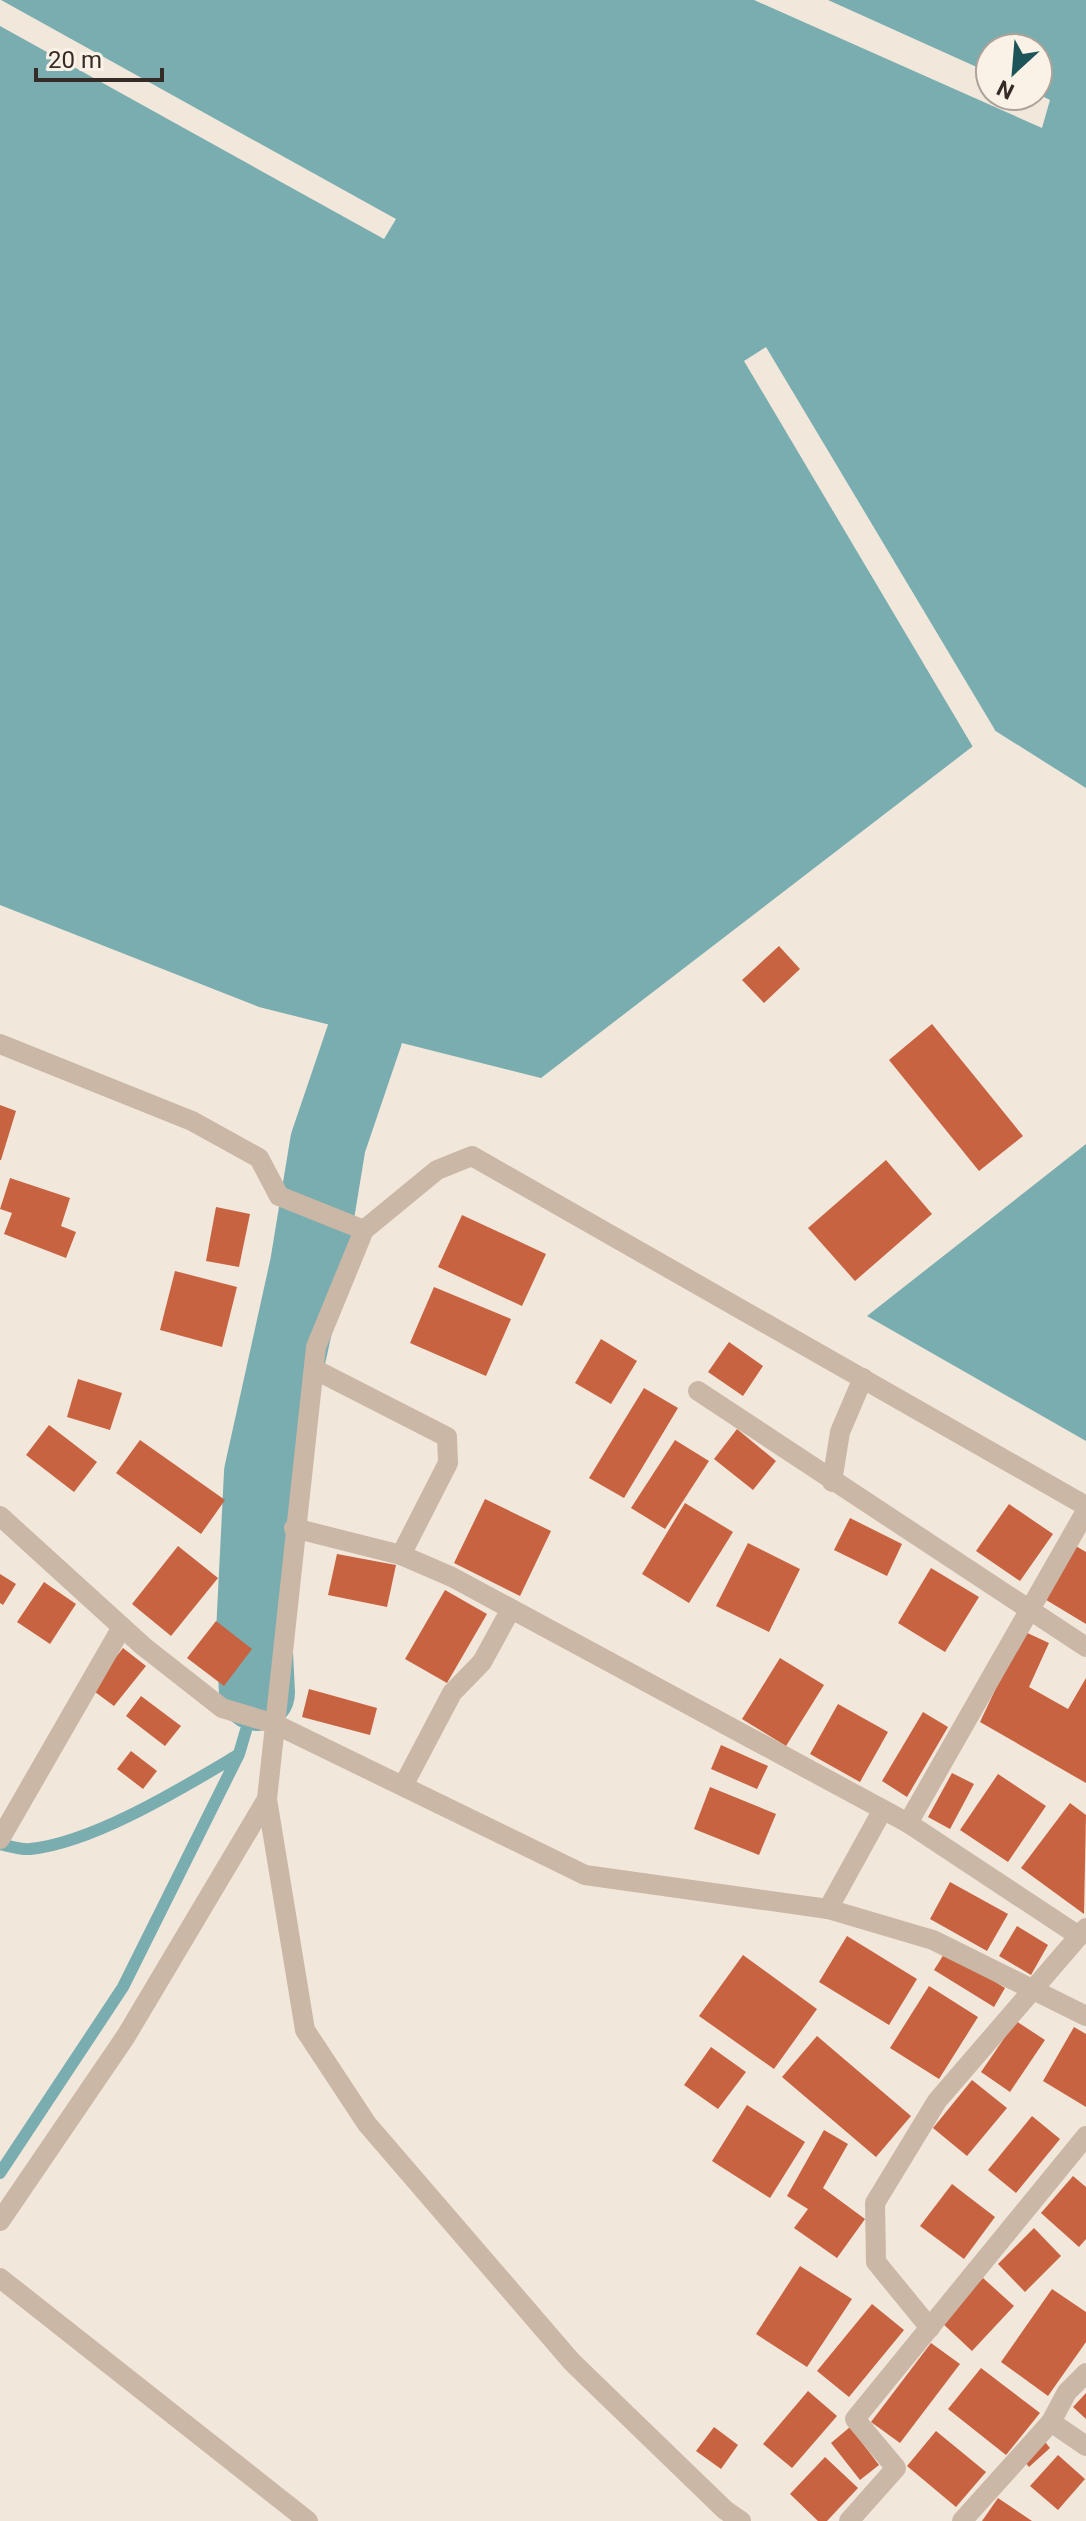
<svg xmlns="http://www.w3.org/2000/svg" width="1086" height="2521" font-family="Roboto,sans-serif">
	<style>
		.water { fill: #79adb0; fill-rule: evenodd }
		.pier { fill: #f2e7db }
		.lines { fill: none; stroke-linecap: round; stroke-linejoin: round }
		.stream { stroke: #79adb0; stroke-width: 12 }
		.river { stroke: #79adb0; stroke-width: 76 }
		.building { fill: #c86342 }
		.minor { stroke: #cab7a6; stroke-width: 20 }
	</style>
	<rect width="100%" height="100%" fill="#f2e7db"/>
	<g class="water">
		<path d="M0,0H1086V788L994,730L541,1078L259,1007L0,905ZM990,48H1038V96H990Z"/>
		<polygon points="1086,1144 1086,1441 867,1316"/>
	</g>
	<g class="pier">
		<polygon points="0,0 1,0 396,219 384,239 0,26"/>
		<polygon points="754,0 828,0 990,73 990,96 1038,94 1050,100 1042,128"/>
		<polygon points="766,347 995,730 973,747 744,361"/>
	</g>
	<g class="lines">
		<g class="stream">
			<path d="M0,1844C9,1846 21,1850 30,1849C93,1843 184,1787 238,1755"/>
			<polyline points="0,2173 123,1987 239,1754 257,1693"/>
		</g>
		<polyline class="river" points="257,1693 254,1633 262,1473 308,1265 328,1143 365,1034"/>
	</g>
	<g class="building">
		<polygon points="779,946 800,969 764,1003 742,980"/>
		<polygon points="932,1024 1023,1136 979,1171 889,1060"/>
		<polygon points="0,1105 16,1111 1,1160 0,1160"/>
		<polygon points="886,1160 932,1214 855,1281 808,1228"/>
		<polygon points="10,1178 70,1198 61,1226 76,1232 66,1258 4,1234 12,1213 0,1209"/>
		<polygon points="216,1207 250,1214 239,1267 206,1261"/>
		<polygon points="462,1215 546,1254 522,1306 438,1267"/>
		<polygon points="175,1271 237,1287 222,1347 160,1330"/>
		<polygon points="434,1287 511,1319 486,1376 410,1343"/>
		<polygon points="601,1339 637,1361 611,1404 575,1383"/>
		<polygon points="729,1342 763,1366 743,1396 708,1372"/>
		<polygon points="78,1379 122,1393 110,1430 67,1417"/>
		<polygon points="644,1388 678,1408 624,1498 589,1478"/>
		<polygon points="49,1425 97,1462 74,1492 26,1455"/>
		<polygon points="737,1429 776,1461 753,1490 714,1459"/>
		<polygon points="140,1440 225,1500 201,1534 116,1473"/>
		<polygon points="675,1440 709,1461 665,1529 631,1508"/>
		<polygon points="485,1499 551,1531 520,1596 454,1563"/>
		<polygon points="685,1503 733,1532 689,1603 642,1574"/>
		<polygon points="1009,1504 1053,1534 1020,1581 976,1551"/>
		<polygon points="850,1518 902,1544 887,1576 834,1550"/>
		<polygon points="1069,1542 1086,1552 1086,1624 1038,1595"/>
		<polygon points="748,1543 800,1569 769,1632 716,1606"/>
		<polygon points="178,1546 218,1578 171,1636 132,1604"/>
		<polygon points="337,1554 396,1565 387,1607 328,1595"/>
		<polygon points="931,1568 979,1597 945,1652 898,1623"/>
		<polygon points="0,1574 16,1584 3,1605 0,1603"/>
		<polygon points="44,1582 76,1604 50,1644 17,1622"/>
		<polygon points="445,1590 487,1614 447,1683 405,1659"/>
		<polygon points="216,1621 252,1649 224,1686 187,1658"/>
		<polygon points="1023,1631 1049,1643 1029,1687 1068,1709 1086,1678 1086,1783 980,1722"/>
		<polygon points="123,1648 146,1666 114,1706 91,1689"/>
		<polygon points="780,1658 824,1685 786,1746 742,1719"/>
		<polygon points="309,1689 377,1708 370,1735 302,1717"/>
		<polygon points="141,1696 181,1726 165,1746 126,1716"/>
		<polygon points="838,1704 888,1732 860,1782 810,1754"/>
		<polygon points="923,1712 948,1727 907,1797 882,1781"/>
		<polygon points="721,1745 768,1766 757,1789 711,1769"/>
		<polygon points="131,1751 157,1771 143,1789 117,1769"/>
		<polygon points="952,1773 974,1784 950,1829 928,1817"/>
		<polygon points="998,1774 1046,1806 1008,1862 960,1830"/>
		<polygon points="710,1787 776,1814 759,1855 694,1829"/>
		<polygon points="1070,1803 1086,1815 1084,1914 1021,1868"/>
		<polygon points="950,1882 1008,1914 987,1951 930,1919"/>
		<polygon points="1017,1926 1048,1945 1031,1975 999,1956"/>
		<polygon points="847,1936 917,1979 889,2025 819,1982"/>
		<polygon points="946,1951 1005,1988 994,2007 934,1970"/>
		<polygon points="743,1955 817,2009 774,2069 699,2016"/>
		<polygon points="929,1986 978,2017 939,2079 890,2048"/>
		<polygon points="1016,2021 1045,2040 1010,2092 981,2072"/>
		<polygon points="1074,2027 1086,2034 1086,2107 1043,2081"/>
		<polygon points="817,2036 911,2116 876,2157 782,2077"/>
		<polygon points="711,2047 746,2072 718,2109 684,2085"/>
		<polygon points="972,2080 1007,2108 967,2156 933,2128"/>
		<polygon points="747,2105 805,2142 770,2198 712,2161"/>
		<polygon points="1032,2116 1060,2139 1016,2193 988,2170"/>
		<polygon points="824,2130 848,2144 823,2188 865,2219 837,2258 794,2228 808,2209 787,2196"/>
		<polygon points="1073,2176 1086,2187 1086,2239 1079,2247 1041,2213"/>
		<polygon points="952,2184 995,2217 964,2259 920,2226"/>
		<polygon points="1034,2228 1061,2256 1025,2292 998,2264"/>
		<polygon points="800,2266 852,2299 807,2367 756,2334"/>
		<polygon points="983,2278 1014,2306 972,2351 941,2322"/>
		<polygon points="1052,2289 1086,2312 1086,2342 1048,2396 1001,2362"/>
		<polygon points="872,2304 904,2330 849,2397 817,2371"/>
		<polygon points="931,2343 960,2364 900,2443 871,2422"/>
		<polygon points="981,2368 1040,2413 1006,2455 948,2409"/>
		<polygon points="808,2391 837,2416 792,2468 763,2444"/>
		<polygon points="1086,2393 1086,2419 1073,2407"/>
		<polygon points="714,2427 738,2445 721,2469 696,2451"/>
		<polygon points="850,2427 879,2465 860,2480 831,2443"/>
		<polygon points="936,2431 986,2472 956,2507 907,2466"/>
		<polygon points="1042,2438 1050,2448 1029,2467 1021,2457"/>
		<polygon points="1058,2455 1085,2479 1058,2510 1030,2486"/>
		<polygon points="825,2457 858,2488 827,2521 818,2521 790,2494"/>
		<polygon points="998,2498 1032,2521 982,2521"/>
	</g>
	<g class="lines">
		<g class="minor">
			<polyline points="0,1044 192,1121 259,1158 279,1196 364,1230"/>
			<polyline points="314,1369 447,1437 448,1463 401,1555"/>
			<polyline points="698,1391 1086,1647"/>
			<polyline points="832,1482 840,1432 863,1378"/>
			<polyline points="0,1516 143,1646 222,1708 275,1724 585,1875 828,1909 933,1940 1086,2016"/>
			<polyline points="294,1528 401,1555 452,1577 908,1823 1079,1936"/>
			<polyline points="403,1786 452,1693 482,1662 511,1609"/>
			<polyline points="908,1823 1086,1511"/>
			<polyline points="0,1839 122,1627"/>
			<polyline points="828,1909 882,1811"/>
			<polyline points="0,2221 126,2036 267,1799"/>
			<polyline points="0,2278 308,2521"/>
			<polyline points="930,2328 876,2262 875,2203 937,2101 1086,1928"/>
			<polyline points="1086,2373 1067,2392 1051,2422 1086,2446"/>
			<polyline points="741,2521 725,2510 572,2362 367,2124 305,2030 267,1799 316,1347 364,1230 437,1170 472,1156 1086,1506"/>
			<polyline points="849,2521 896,2468 855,2419 1086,2136"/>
			<polyline points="962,2521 1051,2422"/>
		</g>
	</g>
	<g transform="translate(1014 72) rotate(206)"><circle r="38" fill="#faf1e7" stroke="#aca29a" stroke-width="2"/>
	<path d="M0-6L14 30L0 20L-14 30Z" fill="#1c5559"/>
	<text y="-12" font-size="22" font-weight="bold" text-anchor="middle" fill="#362c27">N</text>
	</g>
	<path d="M36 68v12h126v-12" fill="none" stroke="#362c27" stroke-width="4"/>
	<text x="48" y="68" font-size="24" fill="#362c27" stroke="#faf1e7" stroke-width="6" paint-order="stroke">20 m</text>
</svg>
